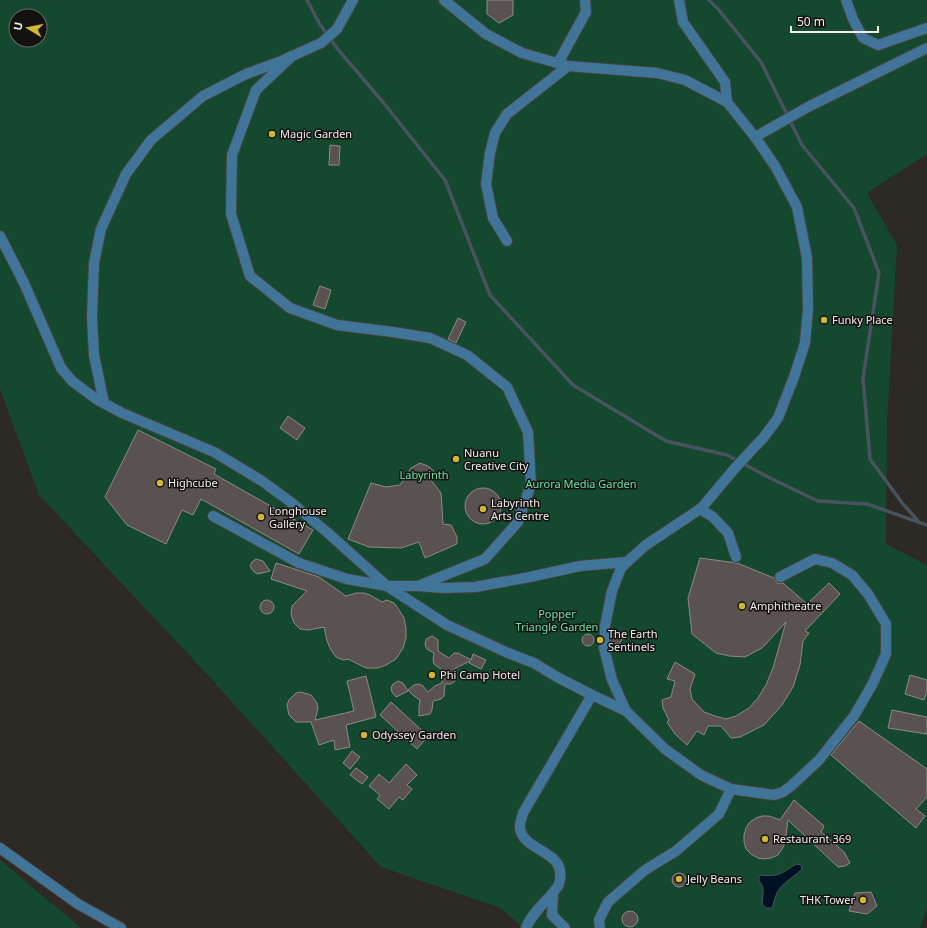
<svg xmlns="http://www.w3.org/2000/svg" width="927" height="928" font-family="'Noto Sans',sans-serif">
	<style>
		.green { fill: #14492f; fill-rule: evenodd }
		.water { fill: #001123; stroke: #48535f }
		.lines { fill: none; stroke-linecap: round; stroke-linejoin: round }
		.stream { stroke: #48535f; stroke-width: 3.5 }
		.building { fill: #5a5251; stroke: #918787 }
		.minor-casing { stroke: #484440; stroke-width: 12 }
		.minor { stroke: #407599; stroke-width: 10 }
		.poi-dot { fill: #d0b736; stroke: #141210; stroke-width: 1.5 }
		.labels { text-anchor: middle; stroke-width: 3; stroke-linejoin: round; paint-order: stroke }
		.poi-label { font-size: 11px; fill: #f0edea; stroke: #141210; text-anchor: start }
		.park-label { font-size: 11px; fill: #69e8a8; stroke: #141210 }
	</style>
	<rect width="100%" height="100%" fill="#2d2924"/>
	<g class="green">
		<path d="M0,0H927V154L867,193L897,245L887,423L886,544L927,565V907L920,928H523L501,908L381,867L205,672L39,495L0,389ZM16,16H40V40H16Z"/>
		<polygon points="0,860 81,928 0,928"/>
	</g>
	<path class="water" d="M796,864L801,865L802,869C794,877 781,884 777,893C774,898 774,904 772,908H766L762,904C763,895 765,887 759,881V875C778,877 781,874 796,864Z"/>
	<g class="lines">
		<g class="stream">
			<polyline points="307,0 319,23 336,47 382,101 445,180 490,295 573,385 666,441 727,455 770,478 818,501 867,504 927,525"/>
			<polyline points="709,0 718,9 761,62 802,145 854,208 879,273 863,378 870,459 903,504 920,523"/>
		</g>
	</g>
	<g class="building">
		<polygon points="487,0 513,0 513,15 499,23 487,14"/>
		<polygon points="330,145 340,146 339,165 329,165"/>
		<polygon points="320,286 331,290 325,309 313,305"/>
		<polygon points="458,318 466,322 456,343 448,339"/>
		<polygon points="288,416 305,428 297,440 280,428"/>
		<polygon points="138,430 216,469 214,474 313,530 299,554 201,499 193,515 182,510 166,544 127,525 105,497"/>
		<polygon points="420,463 428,466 434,471 431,480 441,493 443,524 451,525 457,537 457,544 425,558 419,542 401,548 369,547 348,539 371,483 386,487 400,485 411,468"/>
		<circle cx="483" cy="506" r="18"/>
		<polygon points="700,558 737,563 774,578 777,583 783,583 807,604 829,583 840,594 805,631 809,633 803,641 800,665 793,687 782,705 764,725 740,737 731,738 721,726 708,726 704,735 697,731 687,745 675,734 667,722 669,720 663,708 662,700 671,697 675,681 667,679 675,662 695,674 690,689 692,699 704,712 715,716 726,719 736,716 749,708 758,698 766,685 773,668 786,622 762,648 745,657 729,656 716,653 692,634 688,598"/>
		<polygon points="256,559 263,561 270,571 258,574 254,572 250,566 252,562"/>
		<polygon points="276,563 319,577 346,596 356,593 364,593 370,595 382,602 387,600 394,603 399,610 404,618 406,628 406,638 403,648 396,659 386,665 378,668 366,668 348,659 343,660 336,657 331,650 327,641 324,627 308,630 300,629 294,623 291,614 292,606 307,591 271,579"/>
		<circle cx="267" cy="607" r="7"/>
		<circle cx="616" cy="638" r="6"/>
		<circle cx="588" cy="640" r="6"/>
		<polygon points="432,636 438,640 438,651 449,658 454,653 458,653 471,660 473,654 486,660 481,669 469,663 470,661 454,669 456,676 455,681 451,684 445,684 444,696 441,699 433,701 432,710 430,714 419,716 419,707 420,700 414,696 408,690 414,685 419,684 423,686 428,692 435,686 442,683 442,670 434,664 433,660 434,653 427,649 425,645 426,639"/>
		<polygon points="910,675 927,680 927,691 924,700 905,694"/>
		<polygon points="366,676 376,717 346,725 350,747 335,750 334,740 319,745 311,722 296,722 289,715 287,705 289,700 296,693 301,692 311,695 317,703 318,708 315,720 354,711 347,681"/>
		<polygon points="398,681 403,683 408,691 396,697 392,692 391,688 393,684"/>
		<polygon points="391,702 428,736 417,749 380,715"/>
		<polygon points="892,710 927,717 927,734 888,728"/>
		<polygon points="859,721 927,769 927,797 916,809 925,816 916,828 831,755"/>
		<polygon points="352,751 360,757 350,769 343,763"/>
		<polygon points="406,764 417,775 407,785 412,789 403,800 399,797 389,809 377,799 380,795 369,786 379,774 389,783"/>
		<polygon points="356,768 368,777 362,784 350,775"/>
		<polygon points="794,800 824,826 821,832 844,852 850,863 845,866 838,867 788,820 785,843 782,849 778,855 771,858 764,859 758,858 751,854 746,849 744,842 744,835 746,828 750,822 756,818 762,816 769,816 780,820"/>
		<circle cx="679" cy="880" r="7"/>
		<polygon points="871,892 877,906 867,914 849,911 855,893"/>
		<circle cx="630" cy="919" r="8"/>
	</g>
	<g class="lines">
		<g class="minor-casing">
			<g id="minor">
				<polyline points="444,0 486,34 522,53 568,66 657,73 685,80 727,102 755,137 775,166 797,207 807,258 808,309 805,343 794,377 778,418 764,437 735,468 704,505 700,509 646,545 627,562 621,568 612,591 605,626 604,648 612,680 626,711"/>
				<polyline points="679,0 683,22 725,82 727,102"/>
				<polyline points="846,0 853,19 863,38 878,45 927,28"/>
				<polyline points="292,56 256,90 232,155 231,214 250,276 290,308 337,325 393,332 430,338 467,355 507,387 528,432 531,484 518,522 485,559 418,586"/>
				<polyline points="558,63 586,12 585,0"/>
				<polyline points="755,137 808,107 927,48"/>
				<polyline points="0,236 24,283 61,368 72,381 96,399 122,413 214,452 262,481 292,503 328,533 387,586 447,625 508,653 534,663 557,677 592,695 626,711 665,749 701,775 731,789 774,795 783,792 791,786 819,760 854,716 872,685 886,654 886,624 868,594 852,575 832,563 815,559 780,577"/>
				<polyline points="507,241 493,218 486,184 490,153 495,133 507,114 568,66"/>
				<polyline points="104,403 94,355 92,317 94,263 101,229 126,174 151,140 203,96 246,74 279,62 321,43 337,29 353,0"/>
				<polyline points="700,509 713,517 728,533 736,557"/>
				<polyline points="213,516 299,563 347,579 387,586 418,586 444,588 475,587 530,577 580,566 627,562"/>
				<polyline points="0,848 78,904 121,928"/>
				<polyline points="553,893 552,915 565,928"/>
				<path d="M526,928C531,915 543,904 552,894C554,891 558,887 559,884C569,849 523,853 520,828C519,824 522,818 523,813L592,695"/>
				<polyline points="600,928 599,920 608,902 645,870 676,851 719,814 731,789"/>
			</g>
		</g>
		<use href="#minor" class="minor"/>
	</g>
	<g class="poi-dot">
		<circle cx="272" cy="134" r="4"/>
		<circle cx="824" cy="320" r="4"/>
		<circle cx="456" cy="459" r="4"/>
		<circle cx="160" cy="483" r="4"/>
		<circle cx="483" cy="509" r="4"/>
		<circle cx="261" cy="517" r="4"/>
		<circle cx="742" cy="606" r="4"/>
		<circle cx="600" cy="640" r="4"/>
		<circle cx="432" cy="675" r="4"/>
		<circle cx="364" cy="735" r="4"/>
		<circle cx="765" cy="839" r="4"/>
		<circle cx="679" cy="879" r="4"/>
		<circle cx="863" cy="900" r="4"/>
	</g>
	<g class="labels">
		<g class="poi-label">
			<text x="280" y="138">Magic Garden</text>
			<text x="832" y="324">Funky Place</text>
			<text x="464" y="457">Nuanu<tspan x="464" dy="13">Creative City</tspan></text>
			<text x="168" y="487">Highcube</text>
			<text x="491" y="507">Labyrinth<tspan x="491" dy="13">Arts Centre</tspan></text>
			<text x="269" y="515">Longhouse<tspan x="269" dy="13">Gallery</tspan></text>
			<text x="750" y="610">Amphitheatre</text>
			<text x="608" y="638">The Earth<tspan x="608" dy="13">Sentinels</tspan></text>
			<text x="440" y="679">Phi Camp Hotel</text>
			<text x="372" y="739">Odyssey Garden</text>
			<text x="773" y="843">Restaurant 369</text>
			<text x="687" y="883">Jelly Beans</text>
			<text x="855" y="904" text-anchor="end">THK Tower</text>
		</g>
		<g class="park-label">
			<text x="424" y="479">Labyrinth</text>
			<text x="581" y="488">Aurora Media Garden</text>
			<text x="557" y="618">Popper<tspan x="557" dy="13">Triangle Garden</tspan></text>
		</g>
	</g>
	<g transform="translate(28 28) rotate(280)"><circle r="19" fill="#141210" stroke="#6c6a67"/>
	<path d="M0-3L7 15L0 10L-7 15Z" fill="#d0b736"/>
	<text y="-6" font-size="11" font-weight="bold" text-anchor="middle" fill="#f0edea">U</text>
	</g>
	<path d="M791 26v6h87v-6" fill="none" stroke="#f0edea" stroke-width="2"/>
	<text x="797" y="26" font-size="12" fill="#f0edea" stroke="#141210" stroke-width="3" paint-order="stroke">50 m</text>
</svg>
